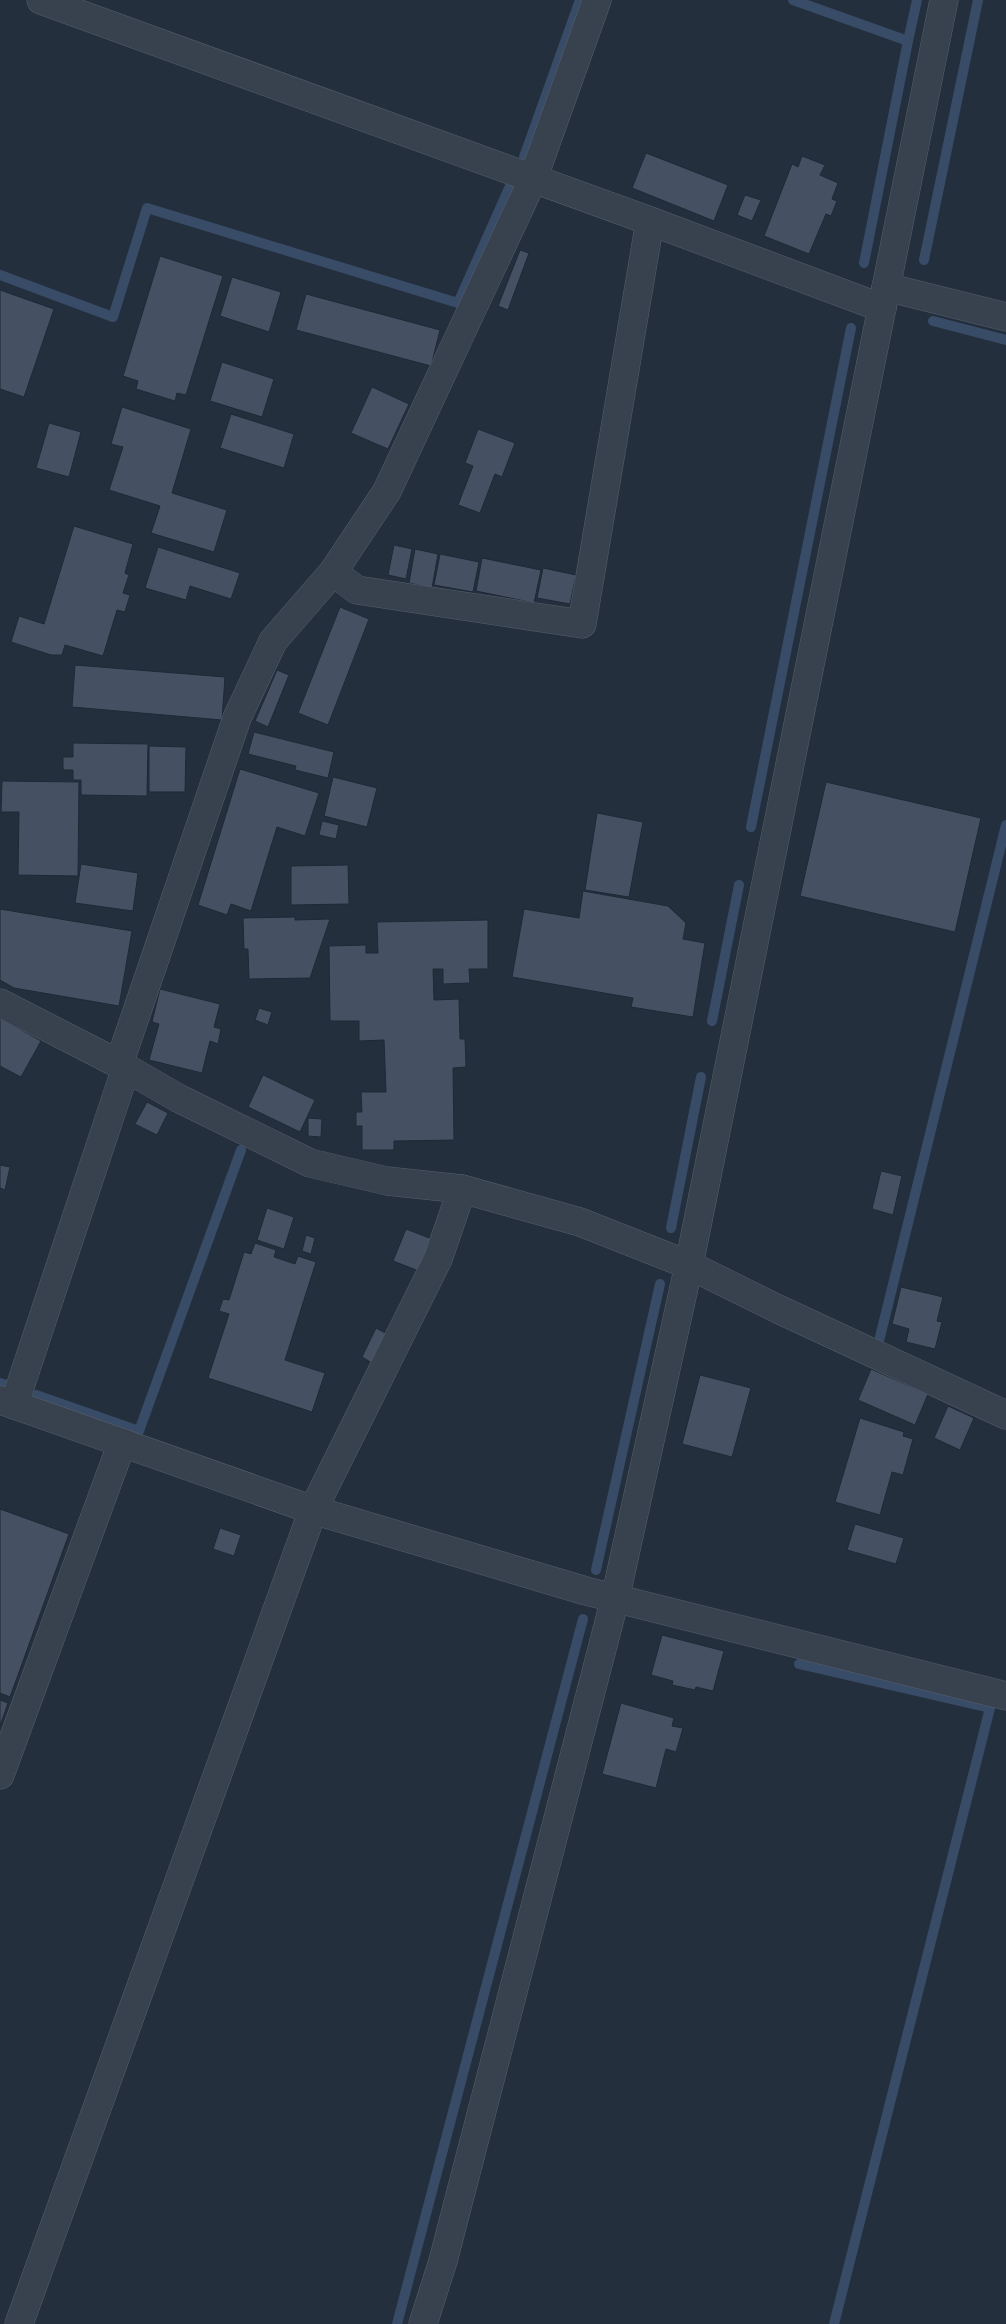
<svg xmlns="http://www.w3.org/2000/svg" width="1006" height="2324" font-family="Overpass,sans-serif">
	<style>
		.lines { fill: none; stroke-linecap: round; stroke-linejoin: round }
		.stream { stroke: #394c67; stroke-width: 10 }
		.building { fill: #455162; stroke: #1f2835 }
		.minor-casing { stroke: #565f6c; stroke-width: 29 }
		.minor { stroke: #38414e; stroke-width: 28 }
	</style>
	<rect width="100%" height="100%" fill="#242f3e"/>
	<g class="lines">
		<g class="stream">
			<polyline points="793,0 908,41 864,263"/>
			<polyline points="908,41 917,0"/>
			<polyline points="524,157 580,0"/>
			<polyline points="924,260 978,0"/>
			<polyline points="0,275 113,317 147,208 458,303 510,186"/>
			<polyline points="933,321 1006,340"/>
			<polyline points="751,827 851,328"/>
			<polyline points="712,1021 739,885"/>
			<polyline points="671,1228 701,1077"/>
			<polyline points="879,1341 1006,825"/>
			<polyline points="0,1383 7,1385"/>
			<polyline points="36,1395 139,1431 241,1150"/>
			<polyline points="596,1570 660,1284"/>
			<polyline points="799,1664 990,1708 834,2324"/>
			<polyline points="397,2324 583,1619"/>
		</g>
	</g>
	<g class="building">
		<polygon points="646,153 728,185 714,221 632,188"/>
		<polygon points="802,156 825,165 820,175 838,183 832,199 837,201 831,216 826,214 809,254 764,236 792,164 798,167"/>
		<polygon points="745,195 761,200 752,221 737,215"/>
		<polygon points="520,250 529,253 508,310 498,306"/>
		<polygon points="160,256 223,276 186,395 177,393 175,401 136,389 138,381 123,376"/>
		<polygon points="232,277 281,292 269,332 220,316"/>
		<polygon points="0,290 54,309 24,397 0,389"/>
		<polygon points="306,294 440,330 431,366 296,330"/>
		<polygon points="222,362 274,379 262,417 210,401"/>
		<polygon points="372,387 409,404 388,449 351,433"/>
		<polygon points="122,407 191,429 172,493 227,510 214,552 151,533 160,506 109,490 123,447 111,444"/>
		<polygon points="231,414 294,434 284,468 220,448"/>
		<polygon points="49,423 81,432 69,477 36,468"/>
		<polygon points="478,429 515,443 502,477 495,474 480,513 458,505 473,466 465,463"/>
		<polygon points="74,526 133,544 125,573 129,575 123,593 130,595 125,612 117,610 103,656 65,645 62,655 51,655 11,642 19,616 44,624"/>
		<polygon points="394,545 412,549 406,579 388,575"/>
		<polygon points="158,547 240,573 231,599 190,586 186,600 145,588"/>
		<polygon points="415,549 438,554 432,588 409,583"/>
		<polygon points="440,554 479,562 473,592 434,585"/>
		<polygon points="482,558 541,570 534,603 476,591"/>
		<polygon points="543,568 576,575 570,604 537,598"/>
		<polygon points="340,607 369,619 328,725 298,713"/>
		<polygon points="75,665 225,677 222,720 72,707"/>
		<polygon points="277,670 289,675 268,727 255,721"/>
		<polygon points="254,732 334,752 328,778 295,770 296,766 248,754"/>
		<polygon points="73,743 148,744 147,796 81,795 81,780 73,780 73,770 63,770 63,757 73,757"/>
		<polygon points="149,746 186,747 185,792 149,792"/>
		<polygon points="240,769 319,793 305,836 277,827 251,911 231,904 227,915 198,905"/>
		<polygon points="333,777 377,788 367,827 324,816"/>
		<polygon points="2,781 79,782 78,876 18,875 19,812 1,812"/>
		<polygon points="826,782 981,818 955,932 800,896"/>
		<polygon points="597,813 643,822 629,897 585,890"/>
		<polygon points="322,821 339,825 336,839 319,835"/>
		<polygon points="81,864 138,873 133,911 75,903"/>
		<polygon points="348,865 349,904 291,905 291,866"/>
		<polygon points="583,891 668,906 686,923 683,939 705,943 693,1017 631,1007 633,998 512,977 524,909 579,918"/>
		<polygon points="0,909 132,931 119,1006 14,988 0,980"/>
		<polygon points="295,917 295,920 330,919 310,978 249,979 248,949 244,949 243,918"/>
		<polygon points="488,920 488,969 469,969 470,983 443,984 443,969 433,969 434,1000 459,999 460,1039 465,1039 466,1067 453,1068 454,1140 394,1141 394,1150 362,1150 362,1126 356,1126 356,1112 362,1112 361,1092 386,1092 384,1040 359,1041 359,1021 330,1021 329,946 366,945 366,953 378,953 377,922"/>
		<polygon points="160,989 220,1004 214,1027 221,1029 218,1044 210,1041 202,1073 149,1060 159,1024 152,1022"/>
		<polygon points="259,1008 272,1012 268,1025 255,1020"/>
		<polygon points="0,1018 41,1041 21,1077 0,1066"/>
		<polygon points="263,1075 315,1100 300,1132 248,1107"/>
		<polygon points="147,1102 168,1113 157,1135 135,1124"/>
		<polygon points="308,1118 322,1119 321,1137 308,1136"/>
		<polygon points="0,1165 10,1167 5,1190 0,1188"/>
		<polygon points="881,1171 902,1176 893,1215 872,1209"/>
		<polygon points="267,1208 294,1217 284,1249 257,1240"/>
		<polygon points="406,1229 432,1239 419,1271 393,1261"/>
		<polygon points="306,1235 315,1238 311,1254 302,1251"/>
		<polygon points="255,1243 276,1250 274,1257 295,1264 298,1256 316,1262 285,1360 325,1373 312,1412 208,1378 229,1314 219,1311 223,1299 229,1300 244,1252 251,1254"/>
		<polygon points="901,1287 943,1297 937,1321 942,1322 935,1349 906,1342 909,1329 892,1324"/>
		<polygon points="376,1328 387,1334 372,1363 362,1357"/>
		<polygon points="871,1369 928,1394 915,1425 858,1400"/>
		<polygon points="700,1375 751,1388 732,1457 682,1444"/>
		<polygon points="948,1406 974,1418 960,1450 934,1438"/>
		<polygon points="860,1418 904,1432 903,1436 913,1439 903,1475 892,1472 880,1515 835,1502"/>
		<polygon points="0,1509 69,1534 10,1697 0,1693"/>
		<polygon points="855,1524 904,1538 896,1564 847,1550"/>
		<polygon points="220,1528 241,1535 234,1556 213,1549"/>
		<polygon points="662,1635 724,1651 713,1691 696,1687 695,1690 672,1685 673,1681 651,1675"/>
		<polygon points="0,1700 8,1703 0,1726"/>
		<polygon points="621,1703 674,1718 672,1726 683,1728 676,1752 666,1749 656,1788 602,1774"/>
	</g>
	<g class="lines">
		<g class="minor-casing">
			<g id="minor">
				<polyline points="41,0 650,221 882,308"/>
				<polyline points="886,287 1006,317"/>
				<polyline points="333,572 357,590 582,624 650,221"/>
				<polyline points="0,1003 119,1064 178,1098 310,1163 387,1181 462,1189 580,1222 689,1265 778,1309 1006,1415"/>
				<polyline points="119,1064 237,718 273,641 333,572 387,491 533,179 597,0"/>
				<polyline points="0,1400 313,1510 586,1591 1006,1696"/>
				<polyline points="14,1405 126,1068"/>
				<polyline points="0,1775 122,1443"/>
				<polyline points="19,2324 313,1510 438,1259 462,1189"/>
				<polyline points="423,2324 443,2261 615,1599 689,1265 944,0"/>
			</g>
		</g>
		<use href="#minor" class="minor"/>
	</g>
</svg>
